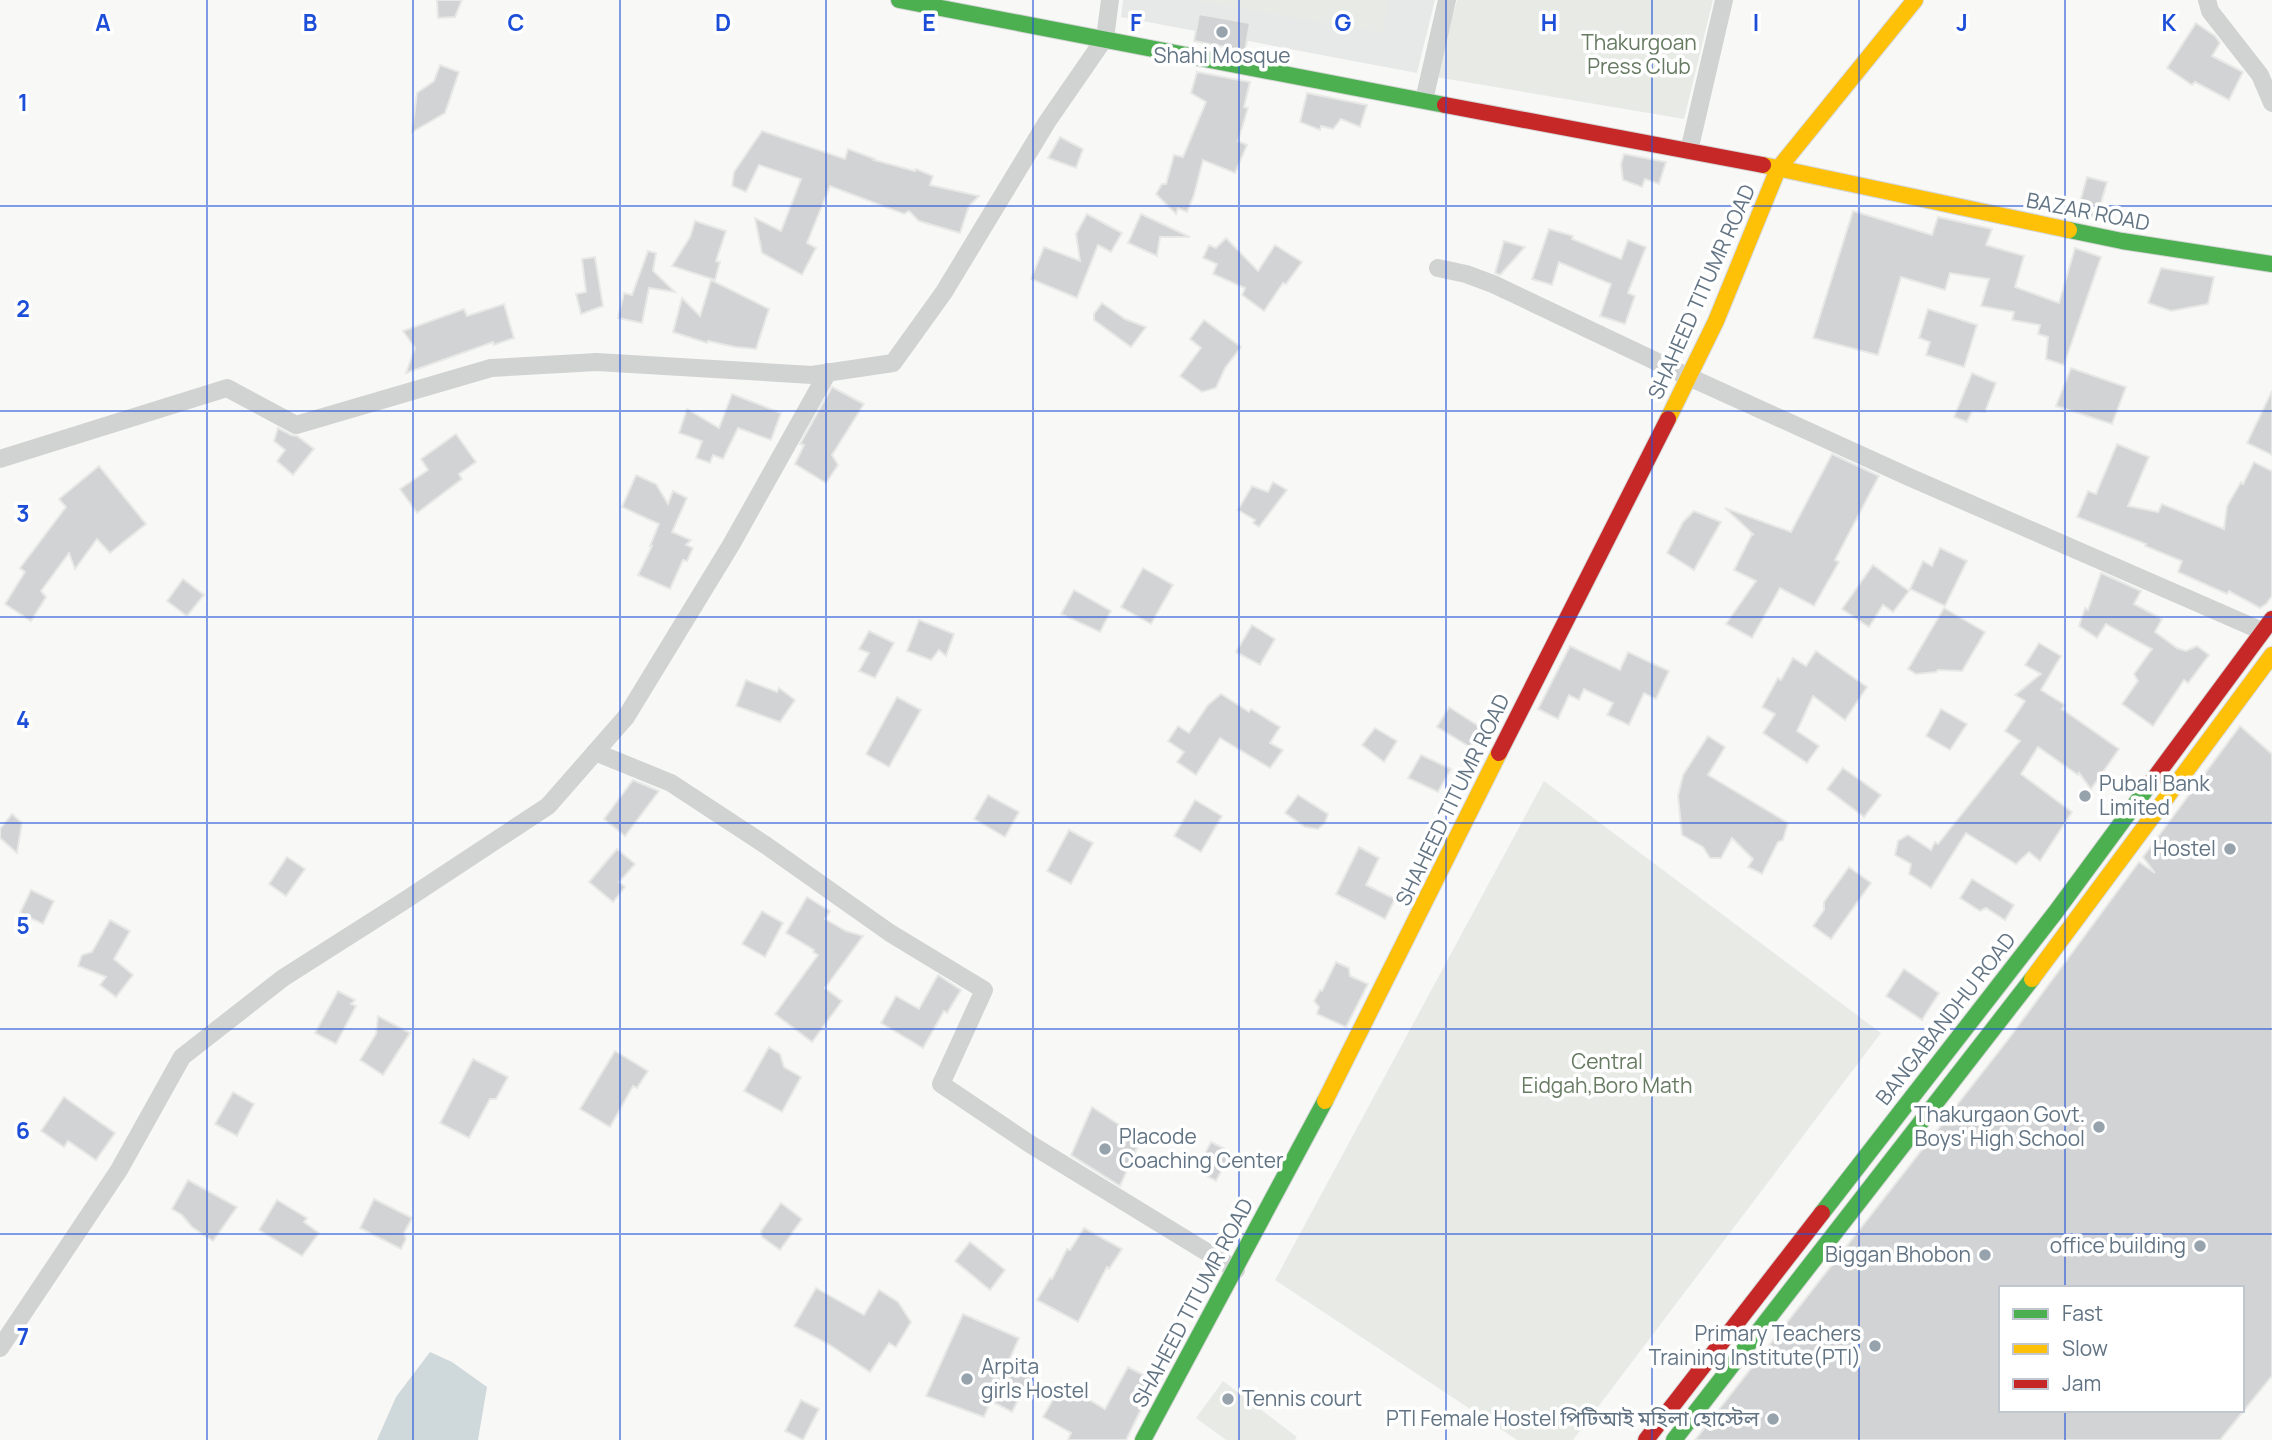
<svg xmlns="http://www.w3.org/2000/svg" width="2272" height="1440" font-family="Manrope,'Noto Sans Bengali',sans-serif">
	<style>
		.built { fill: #e7e8e8 }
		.green { fill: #e8ebe5 }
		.water { fill: #cfd8da }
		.building { fill: #d2d3d4; stroke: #e8e8e7; stroke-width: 2; fill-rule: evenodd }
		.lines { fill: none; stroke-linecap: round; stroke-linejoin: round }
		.fast-casing { stroke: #d5d6d7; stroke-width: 18 }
		.slow-casing { stroke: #d5d6d7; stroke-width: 18 }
		.jam-casing { stroke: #d5d6d7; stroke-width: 18 }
		.street { stroke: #d1d2d2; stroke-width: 18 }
		.fast { stroke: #4caf50; stroke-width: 16 }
		.slow { stroke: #ffc107; stroke-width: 16 }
		.jam { stroke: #c62828; stroke-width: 16 }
		.grid { fill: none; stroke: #1d4ed8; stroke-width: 2; stroke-opacity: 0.55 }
		.poi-dot { fill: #96a2ac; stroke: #fff; stroke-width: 2.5 }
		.labels { text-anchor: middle; stroke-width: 7; stroke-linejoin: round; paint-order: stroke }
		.park-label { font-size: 21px; fill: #667a61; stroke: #fff }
		.poi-label { font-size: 21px; fill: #627484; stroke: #fff; text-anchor: end }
		.street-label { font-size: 21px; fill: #627484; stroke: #fff }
		.grid-label { font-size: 23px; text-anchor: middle; font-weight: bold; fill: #1d4ed8; stroke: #fff; stroke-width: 7; stroke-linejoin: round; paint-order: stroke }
	</style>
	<rect width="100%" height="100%" fill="#f8f8f7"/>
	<polygon class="built" points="1123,0 1435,0 1417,73 1121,17"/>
	<g class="green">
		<polygon points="1191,0 1388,0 1383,33"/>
		<polygon points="1457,0 1713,0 1684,119 1436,77"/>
		<polygon points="1544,781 1881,1033 1573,1440 1517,1440 1275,1280"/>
		<polygon points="1223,1381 1297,1437 1295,1440 1226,1440 1196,1418"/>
	</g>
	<polygon class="water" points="430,1352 452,1362 487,1387 478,1440 377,1440 396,1397"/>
	<g class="building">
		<polygon points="437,0 462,0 455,17 438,18"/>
		<polygon points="1199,14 1250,23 1245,51 1194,41"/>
		<polygon points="2196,23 2215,36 2220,43 2212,56 2243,72 2229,100 2195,82 2192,85 2167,68"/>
		<polygon points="440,65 459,72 445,113 412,132 417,93 434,81"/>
		<polygon points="1197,72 1250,82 1244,107 1248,108 1238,141 1247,145 1235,173 1203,160 1194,195 1187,212 1178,208 1176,214 1156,194 1162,184 1166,184 1174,155 1183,157 1206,102 1191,93"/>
		<polygon points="1307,93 1367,105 1360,127 1341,119 1333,129 1321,126 1320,130 1300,122"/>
		<polygon points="762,131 845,159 848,149 875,159 874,160 915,171 916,169 933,176 930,185 979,196 969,206 960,233 919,221 909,211 904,214 830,186 807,243 816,248 802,275 762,253 755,218 781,231 801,179 759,165 746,192 732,186 734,172"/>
		<polygon points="1060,137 1083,149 1076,168 1048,158"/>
		<polygon points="1624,154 1666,162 1659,184 1645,179 1642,187 1623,180 1621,164"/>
		<polygon points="2087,177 2107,182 2096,220 2076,216"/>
		<polygon points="1853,211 1932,235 1938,217 1992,229 1986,245 2024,256 2015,287 2059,303 2075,248 2101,257 2064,365 2046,359 2048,337 2038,334 2040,325 2012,320 2014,312 1981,306 1989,279 1950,273 1945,290 1901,277 1878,355 1813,338"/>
		<polygon points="1087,214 1122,233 1111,252 1098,245 1077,298 1031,279 1044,247 1080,261 1076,234"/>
		<polygon points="1141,214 1190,237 1160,237 1157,256 1128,243"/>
		<polygon points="695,221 726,231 716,261 720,262 715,280 672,266 690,237"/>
		<polygon points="1549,229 1573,236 1572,239 1621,259 1628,240 1646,247 1628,293 1635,296 1625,324 1600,316 1611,284 1559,262 1552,285 1532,279"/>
		<polygon points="1226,238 1258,271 1275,245 1302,262 1286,284 1283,283 1264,311 1242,295 1245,288 1213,274 1217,264 1203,258 1209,245 1216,248"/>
		<polygon points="1504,241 1525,247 1500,275 1495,273"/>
		<polygon points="648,251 656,253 653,271 675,292 649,288 642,323 618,318 624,293 632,295"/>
		<polygon points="595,257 603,306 581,314 576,294 586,292 582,259"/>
		<polygon points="2161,268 2214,277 2208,304 2171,311 2148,303"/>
		<polygon points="711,280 769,309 756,349 735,347 708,341 707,343 673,332 682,298 700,316"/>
		<polygon points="1102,303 1125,319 1146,327 1131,347 1094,320 1094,314"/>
		<polygon points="504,304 514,338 494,345 493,342 406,373 415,348 403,331 464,309 467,316"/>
		<polygon points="1928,309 1977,325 1964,367 1926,355 1930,342 1919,338"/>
		<polygon points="1204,320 1241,347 1225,368 1216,388 1202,392 1180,376 1201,348 1190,339"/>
		<polygon points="2071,368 2126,387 2112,424 2056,406"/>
		<polygon points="1972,373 1996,383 1985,412 1972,411 1967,422 1954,417"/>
		<polygon points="832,387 864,404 832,455 838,465 826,483 795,464 804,445 800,444"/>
		<polygon points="2272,391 2272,455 2247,443"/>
		<polygon points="732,394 781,413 771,440 738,428 723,459 713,455 710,463 696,458 702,441 679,433 687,409 719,428"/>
		<polygon points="278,428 291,435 297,436 314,449 293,475 277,461 285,450 274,441"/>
		<polygon points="456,434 476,462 459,474 462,479 417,513 400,489 428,470 421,459"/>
		<polygon points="2117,444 2149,457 2128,506 2158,512 2162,504 2224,529 2227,506 2241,482 2243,484 2254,462 2272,471 2272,596 2266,604 2260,608 2229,591 2227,594 2178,572 2182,561 2145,546 2146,544 2077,517 2088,491 2096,494"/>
		<polygon points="1832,454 1879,476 1835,560 1839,562 1814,606 1780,588 1752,638 1726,624 1756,581 1734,570 1752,534 1754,535 1725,508 1791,532"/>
		<polygon points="99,466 146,524 110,553 97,539 75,569 69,553 41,591 46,597 31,621 5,604 25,572 20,568 66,507 59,499"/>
		<polygon points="636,475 656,484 668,504 673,491 687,498 672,532 691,540 686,545 693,548 687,561 683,560 670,589 638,575 652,546 650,546 659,524 622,507"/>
		<polygon points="1273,482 1287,490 1259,527 1253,523 1255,520 1238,510 1252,486 1268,492"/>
		<polygon points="1694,511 1721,522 1694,570 1667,553 1683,522"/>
		<polygon points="1940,548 1967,561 1945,606 1910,589 1923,561 1932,566"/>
		<polygon points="1873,565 1909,591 1893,612 1883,605 1869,627 1842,609"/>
		<polygon points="1143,568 1173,585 1151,624 1121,607"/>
		<polygon points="2101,573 2141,591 2134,604 2162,619 2155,632 2177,648 2186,651 2197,646 2209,655 2188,683 2184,680 2153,726 2122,704 2138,681 2134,674 2152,649 2106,624 2097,638 2079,626 2085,608 2088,610"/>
		<polygon points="183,579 204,595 187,616 167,601"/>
		<polygon points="1074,590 1111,611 1100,632 1061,614"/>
		<polygon points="1944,608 1985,632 1962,671 1938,670 1936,672 1916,674 1908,669"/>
		<polygon points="919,620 954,634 946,656 939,650 931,660 907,651"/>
		<polygon points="1252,625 1275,639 1260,665 1236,652"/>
		<polygon points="869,631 894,643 875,678 859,671 869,653 859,649"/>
		<polygon points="2039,643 2061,656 2041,690 2065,705 2062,709 2119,749 2091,789 2079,773 2078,775 2038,747 2021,774 2072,812 2040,861 2029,852 2016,864 1966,833 1931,888 1909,874 1911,864 1895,855 1898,841 1908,835 1931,850 1935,842 1938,844 2020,741 2005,731 2025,701 2015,695 2041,674 2025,665"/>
		<polygon points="1570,646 1620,670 1628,652 1669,671 1656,699 1644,693 1629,725 1607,715 1613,703 1584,689 1579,700 1569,695 1558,719 1538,709"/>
		<polygon points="1816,651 1867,687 1845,720 1813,696 1797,731 1819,746 1807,763 1763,733 1775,714 1762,707 1778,678 1781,680 1793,658 1806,666"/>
		<polygon points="746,680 777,692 779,688 795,700 780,722 736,706"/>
		<polygon points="1221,694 1249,712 1251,709 1280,727 1270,743 1283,750 1270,768 1220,738 1196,775 1177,762 1184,752 1168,741 1178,726 1189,733 1208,705"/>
		<polygon points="897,697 921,710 889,767 866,754"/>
		<polygon points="1449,707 1486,731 1476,747 1470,747 1437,727"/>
		<polygon points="1941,709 1967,724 1950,750 1926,736"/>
		<path d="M2240,726L2272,754V1376L2220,1440H1695L2007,1041L2139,862L2155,873L2143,857ZM2001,1288H2242V1410H2001Z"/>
		<polygon points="1375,728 1397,741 1384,762 1362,745"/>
		<polygon points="1708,736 1725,747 1708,775 1788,823 1783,840 1778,842 1762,874 1748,867 1753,859 1732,838 1721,858 1710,858 1703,847 1682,835 1678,796 1683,775"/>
		<polygon points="1421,755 1451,769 1438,792 1408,778"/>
		<polygon points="1843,768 1881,795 1864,817 1827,789"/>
		<polygon points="633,780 659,791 625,836 604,819"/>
		<polygon points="988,795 1019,812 1005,837 974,819"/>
		<polygon points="1298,795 1328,814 1325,823 1318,829 1305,827 1285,813"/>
		<polygon points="1195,800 1222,816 1201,852 1174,836"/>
		<polygon points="12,814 22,823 17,853 0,838 0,829"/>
		<polygon points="1069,830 1093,843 1071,884 1047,871"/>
		<polygon points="1359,847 1379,858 1366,885 1395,899 1385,919 1336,894"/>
		<polygon points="617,849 635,864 619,882 625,887 613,902 589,882"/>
		<polygon points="287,857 305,869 286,896 269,884"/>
		<polygon points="1849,867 1871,883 1831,939 1813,926 1824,910 1824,902"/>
		<polygon points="1972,879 2014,905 2005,920 1986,908 1980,911 1960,898"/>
		<polygon points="31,890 54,901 43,924 20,913"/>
		<polygon points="807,897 830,911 825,919 846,931 863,936 825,988 842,1001 812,1042 775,1014 818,955 813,952 814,950 786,933"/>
		<polygon points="762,911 783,923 765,957 742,944"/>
		<polygon points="110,920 130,931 114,959 133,975 116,997 100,985 106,977 78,966 82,955 92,952"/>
		<polygon points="1336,962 1349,968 1350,976 1368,984 1346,1027 1317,1014 1319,1007 1314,1001 1320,990 1322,991"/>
		<polygon points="1904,969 1939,993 1922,1020 1886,996"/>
		<polygon points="938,975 961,990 947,1013 944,1011 923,1048 881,1023 896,996 919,1009"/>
		<polygon points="338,991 355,1000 351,1004 356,1006 336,1044 315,1033"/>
		<polygon points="378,1016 410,1033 383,1075 360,1060 376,1034"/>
		<polygon points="769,1047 780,1054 784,1067 801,1077 782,1112 744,1091"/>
		<polygon points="615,1051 648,1071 637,1088 633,1086 610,1127 580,1109"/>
		<polygon points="473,1059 508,1077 496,1099 490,1099 469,1138 440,1123"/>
		<polygon points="233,1092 254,1104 237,1136 215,1124"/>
		<polygon points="64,1097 115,1133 96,1160 68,1141 64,1147 41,1131"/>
		<polygon points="1092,1107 1141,1139 1120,1186 1071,1155"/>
		<polygon points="1211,1142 1231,1152 1216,1181 1196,1170"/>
		<polygon points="188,1180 237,1207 213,1241 192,1227 182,1215 172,1209"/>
		<polygon points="374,1199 412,1218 404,1233 406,1239 401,1249 360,1228"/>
		<polygon points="277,1200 307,1218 304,1222 319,1233 302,1256 259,1230"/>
		<polygon points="781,1203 802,1219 780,1250 762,1237 761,1231"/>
		<polygon points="1084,1228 1122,1249 1109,1269 1107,1267 1078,1322 1037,1300 1050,1278 1052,1279 1067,1249 1070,1250"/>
		<polygon points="970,1242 1005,1270 990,1290 955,1261"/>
		<polygon points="816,1288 864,1315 879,1290 898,1302 911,1322 896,1347 889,1343 870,1372 830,1345 794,1326"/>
		<polygon points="963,1314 1019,1338 1007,1365 1030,1377 1012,1412 991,1401 984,1417 926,1396"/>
		<polygon points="1128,1367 1155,1381 1126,1440 1068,1440 1071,1433 1043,1417 1062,1384 1105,1409"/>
		<polygon points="801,1400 819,1409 803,1440 785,1431"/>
	</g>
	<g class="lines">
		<g class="fast-casing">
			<g id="fast">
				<polyline points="899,0 1445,105"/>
				<polyline points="2069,230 2122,241 2272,264"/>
				<polyline points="1822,1213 2055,913 2150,784"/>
				<polyline points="1143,1440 1325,1101"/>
				<polyline points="1674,1440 2032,979"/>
			</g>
		</g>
		<g class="slow-casing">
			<g id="slow">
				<polyline points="1763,165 2069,230"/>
				<polyline points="1668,419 1716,321 1778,169 1915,0"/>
				<polyline points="2032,979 2272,655"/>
				<polyline points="1325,1101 1499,753"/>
			</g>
		</g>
		<g class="jam-casing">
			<g id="jam">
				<polyline points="1445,105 1763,165"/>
				<polyline points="1499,753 1668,419"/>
				<polyline points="2150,784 2272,619"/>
				<polyline points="1646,1440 1822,1213"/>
			</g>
		</g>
		<g class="street">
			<polyline points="2207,0 2210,11 2260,75 2272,103"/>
			<polyline points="1424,100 1447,0"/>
			<polyline points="1689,151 1724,0"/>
			<polyline points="1438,268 1466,274 1493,284 1689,377 1909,477 2262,631"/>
			<polyline points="0,459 227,388 296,425 491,368 597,362 812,375 893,363 944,292 1047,122 1105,38 1110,0"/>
			<polyline points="595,752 671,783 767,846 890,933 984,990 941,1084 1030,1144 1236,1270"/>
			<polyline points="0,1348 119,1170 182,1057 283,978 404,901 548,806 626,717 731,545 828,372"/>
		</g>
		<use href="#fast" class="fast"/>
		<use href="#slow" class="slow"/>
		<use href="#jam" class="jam"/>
	</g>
	<path class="grid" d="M207,0V1440M413,0V1440M620,0V1440M826,0V1440M1033,0V1440M1239,0V1440M1446,0V1440M1652,0V1440M1859,0V1440M2065,0V1288M0,206H2272M0,411H2272M0,617H2272M0,823H2272M0,1029H2272M0,1234H2272M2065,1410V1440"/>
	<g class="poi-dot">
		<circle cx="1222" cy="32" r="7"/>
		<circle cx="2085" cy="796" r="7"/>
		<circle cx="2230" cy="849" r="7"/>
		<circle cx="2099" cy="1127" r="7"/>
		<circle cx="1105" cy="1149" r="7"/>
		<circle cx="2200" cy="1246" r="7"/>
		<circle cx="1985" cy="1255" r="7"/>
		<circle cx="1875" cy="1346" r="7"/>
		<circle cx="967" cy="1379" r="7"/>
		<circle cx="1228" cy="1399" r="7"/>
		<circle cx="1773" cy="1419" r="7"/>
	</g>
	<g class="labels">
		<g class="park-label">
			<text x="1639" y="50">Thakurgoan<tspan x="1639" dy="24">Press Club</tspan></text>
			<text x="1607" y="1069">Central<tspan x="1607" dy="24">Eidgah,Boro Math</tspan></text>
		</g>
		<g class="poi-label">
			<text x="1222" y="63" text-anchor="middle">Shahi Mosque</text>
			<text x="2099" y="791" text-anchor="start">Pubali Bank<tspan x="2099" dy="24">Limited</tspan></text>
			<text x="2216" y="856">Hostel</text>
			<text x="2085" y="1122">Thakurgaon Govt.<tspan x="2085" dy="24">Boys' High School</tspan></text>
			<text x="1119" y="1144" text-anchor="start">Placode<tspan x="1119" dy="24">Coaching Center</tspan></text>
			<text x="2186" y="1253">office building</text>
			<text x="1971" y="1262">Biggan Bhobon</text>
			<text x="1861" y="1341">Primary Teachers<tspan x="1861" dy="24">Training Institute(PTI)</tspan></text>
			<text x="981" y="1374" text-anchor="start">Arpita<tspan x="981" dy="24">girls Hostel</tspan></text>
			<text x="1242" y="1406" text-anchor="start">Tennis court</text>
			<text x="1759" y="1426">PTI Female Hostel পিটিআই মহিলা হোস্টেল</text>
		</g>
		<g class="street-label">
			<text transform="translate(2088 212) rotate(11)" y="7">BAZAR ROAD</text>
			<text transform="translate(1702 292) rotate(-66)" y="7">SHAHEED TITUMR ROAD</text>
			<text transform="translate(1453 800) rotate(-64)" y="7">SHAHEED TITUMR ROAD</text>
			<text transform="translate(1946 1019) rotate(-52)" y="7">BANGABANDHU ROAD</text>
			<text transform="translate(1193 1303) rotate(-62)" y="7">SHAHEED TITUMR ROAD</text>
		</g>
	</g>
	<g class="grid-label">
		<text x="103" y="31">A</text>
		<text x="310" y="31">B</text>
		<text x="516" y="31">C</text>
		<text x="723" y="31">D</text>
		<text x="929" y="31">E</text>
		<text x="1136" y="31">F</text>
		<text x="1343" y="31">G</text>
		<text x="1549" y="31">H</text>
		<text x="1756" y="31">I</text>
		<text x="1962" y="31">J</text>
		<text x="2169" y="31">K</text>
		<text x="23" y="111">1</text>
		<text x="23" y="317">2</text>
		<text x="23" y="522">3</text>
		<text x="23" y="728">4</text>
		<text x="23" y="934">5</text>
		<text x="23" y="1139">6</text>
		<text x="23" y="1345">7</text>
	</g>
	<rect x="1999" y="1286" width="245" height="126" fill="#ffffff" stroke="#c0c7ce" stroke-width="2"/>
	<rect x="2013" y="1309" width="35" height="10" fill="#4caf50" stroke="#c0c7ce" stroke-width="2"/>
	<text x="2062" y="1321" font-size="21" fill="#627484">Fast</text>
	<rect x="2013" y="1344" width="35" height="10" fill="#ffc107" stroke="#c0c7ce" stroke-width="2"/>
	<text x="2062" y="1356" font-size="21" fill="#627484">Slow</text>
	<rect x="2013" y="1379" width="35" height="10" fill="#c62828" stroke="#c0c7ce" stroke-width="2"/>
	<text x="2062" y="1391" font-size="21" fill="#627484">Jam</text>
</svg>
